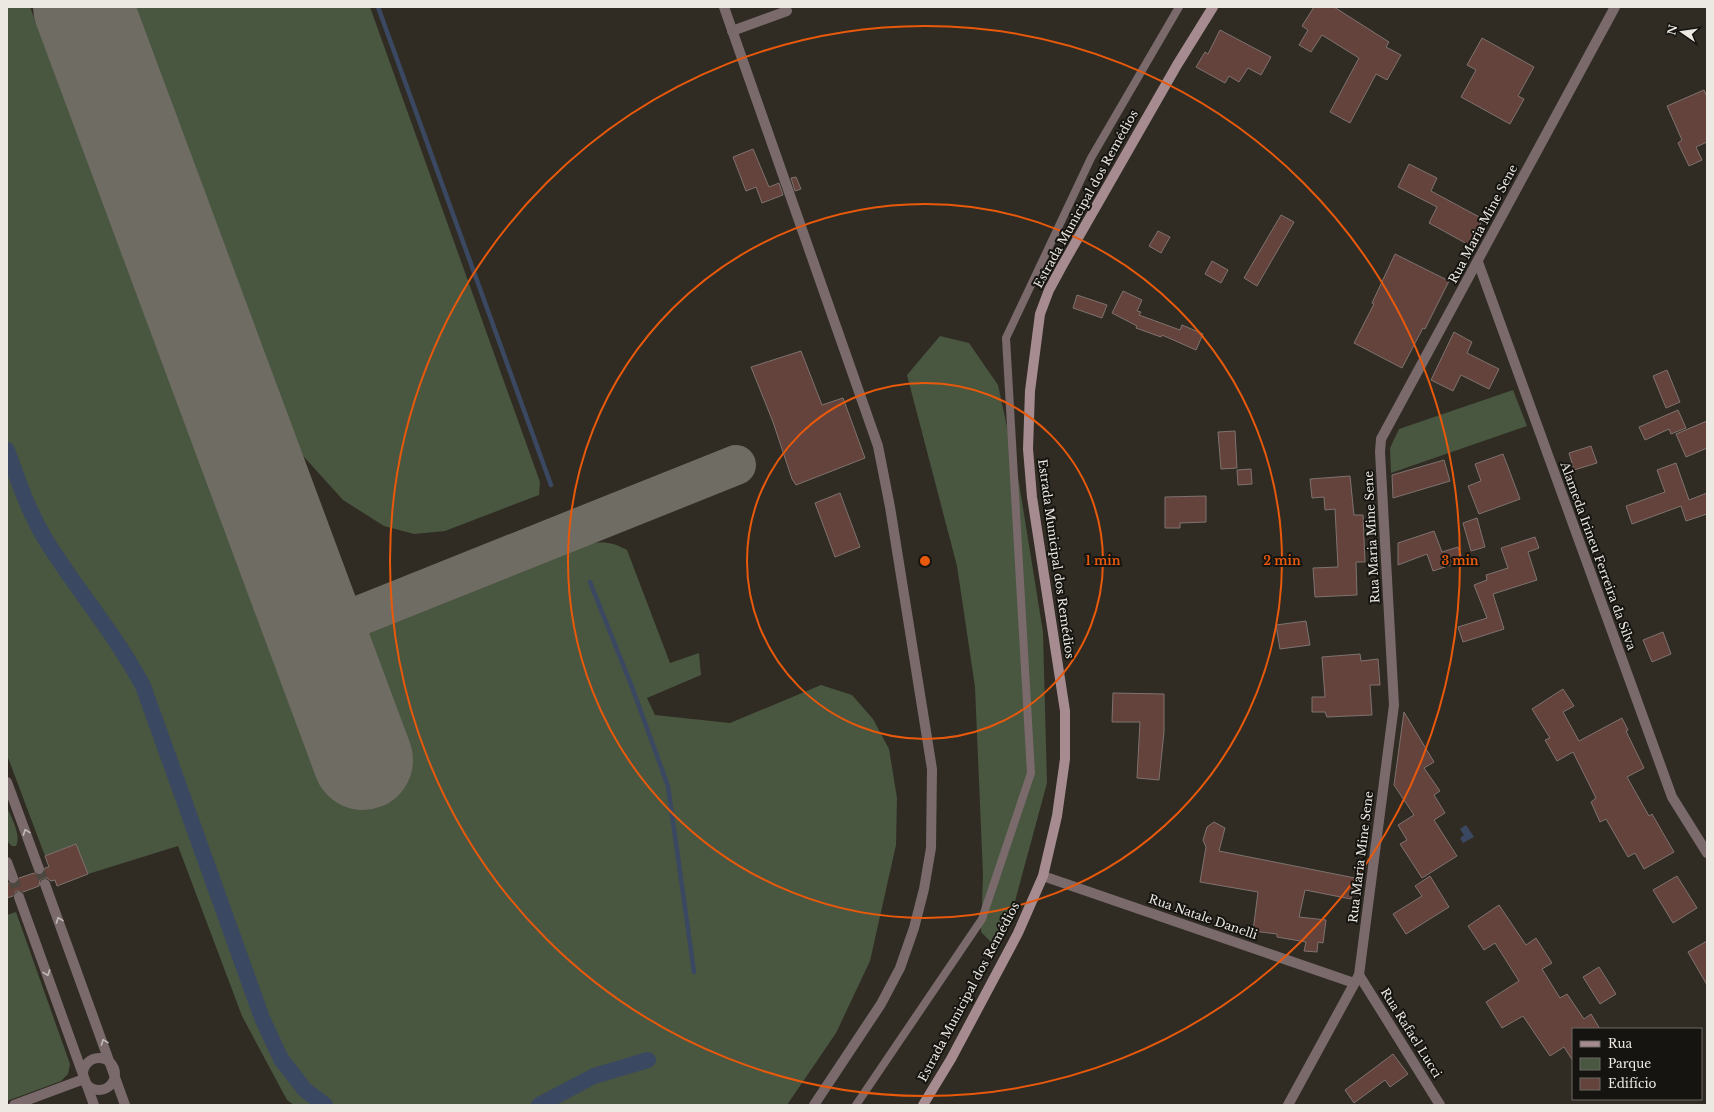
<svg xmlns="http://www.w3.org/2000/svg" width="1714" height="1112" font-family="'Libre Baskerville',serif">
	<style>
		.green { fill: #495640 }
		.water { fill: #3b4862 }
		.lines { fill: none; stroke-linecap: round; stroke-linejoin: round }
		.stream { stroke: #3b4862; stroke-width: 4.5 }
		.canal { stroke: #3b4862; stroke-width: 16 }
		.taxiway { stroke: #6f6c64; stroke-width: 40 }
		.runway { stroke: #6f6c64; stroke-width: 100 }
		.building { fill: #64433c; stroke: #7f726f }
		.tertiary-tunnel { stroke: #4c4840; stroke-width: 10; stroke-dasharray: 10 5; stroke-linecap: butt }
		.service { stroke: #7a6a6c; stroke-width: 8 }
		.minor { stroke: #7a6a6c; stroke-width: 10 }
		.tertiary { stroke: #7a6a6c; stroke-width: 10 }
		.secondary { stroke: #a68c90; stroke-width: 10 }
		.oneway { stroke: #c4bdb9 }
		.ring { fill: none; stroke: #e8590c; stroke-width: 2 }
		.labels { text-anchor: middle; stroke-width: 4; stroke-linejoin: round; paint-order: stroke }
		.street-label { font-size: 12px; fill: #ece9e3; stroke: #161410 }
		.centre { fill: #e8590c; stroke: #161410; stroke-width: 2 }
		.ring-label { font-size: 12px; text-anchor: middle; font-weight: bold; fill: #e8590c; stroke: #161410; stroke-width: 4; stroke-linejoin: round; paint-order: stroke }
	</style>
	<rect width="100%" height="100%" fill="#302c23"/>
	<g class="green">
		<path d="M7,7H30L317,776L406,744L364,630L587,544C603,541 613,542 627,550L670,663L699,653L701,675L647,698L655,715L730,723L821,685L852,695L873,719L889,749L897,798L896,845L870,961L836,1033L787,1105H294L287,1100L242,1016L178,846L88,874L76,844L45,856L7,755Z"/>
		<polygon points="133,7 370,7 540,482 539,495 445,531 414,534 384,526 343,500 296,448"/>
		<polygon points="940,336 969,343 998,385 1019,483 1043,632 1047,783 1014,905 996,947 981,932 983,875 975,687 957,566 907,375"/>
		<polygon points="1513,390 1527,426 1391,473 1390,448 1399,429"/>
		<path d="M7,807C11,817 22,836 16,846H12L7,841Z"/>
		<polygon points="16,912 70,1064 68,1074 61,1081 7,1101 7,915"/>
	</g>
	<polygon class="water" points="1466,825 1474,837 1463,843 1460,838 1464,835 1460,829"/>
	<g class="lines">
		<g class="stream">
			<polyline points="378,7 551,485"/>
			<polyline points="590,582 632,687 668,786 694,972"/>
		</g>
		<g class="canal">
			<path d="M7,450C18,480 28,510 44,537C75,588 115,633 143,686L262,1018L281,1059L305,1090L325,1105"/>
			<polyline points="539,1105 594,1076 648,1060"/>
		</g>
		<polyline class="taxiway" points="316,633 736,465"/>
		<polyline class="runway" points="83,7 363,760"/>
	</g>
	<g class="building">
		<polygon points="1314,7 1334,7 1389,42 1386,47 1401,55 1387,80 1376,74 1350,123 1330,112 1359,58 1322,35 1311,52 1299,45 1308,30 1302,26"/>
		<polygon points="1220,30 1271,57 1261,75 1248,68 1239,82 1229,76 1225,83 1196,67 1205,52 1208,54"/>
		<polygon points="1482,38 1534,67 1518,96 1524,99 1510,124 1461,97 1476,70 1467,65"/>
		<polygon points="1704,90 1707,97 1707,142 1696,147 1702,160 1689,166 1678,143 1682,140 1667,106"/>
		<polygon points="753,149 769,187 779,183 783,195 762,203 756,187 746,191 733,157"/>
		<polygon points="1409,164 1437,178 1431,191 1483,219 1469,245 1429,223 1437,207 1398,187"/>
		<polygon points="796,177 801,189 795,191 791,178"/>
		<polygon points="1281,215 1294,222 1257,286 1244,278"/>
		<polygon points="1158,231 1170,237 1161,253 1149,246"/>
		<polygon points="1395,254 1449,281 1425,329 1423,328 1402,368 1354,343 1374,304 1372,303"/>
		<polygon points="1212,261 1228,270 1221,283 1205,274"/>
		<polygon points="1123,291 1142,300 1137,311 1141,312 1139,315 1180,330 1182,325 1203,334 1196,350 1162,335 1161,337 1136,328 1137,326 1112,313"/>
		<polygon points="1077,295 1107,305 1102,318 1073,308"/>
		<polygon points="1454,332 1472,342 1467,353 1499,369 1489,389 1461,375 1453,391 1431,380"/>
		<polygon points="801,351 822,405 843,398 865,458 796,485 792,479 773,422 751,367"/>
		<polygon points="1667,370 1680,402 1666,408 1653,376"/>
		<polygon points="1678,410 1686,428 1671,434 1669,429 1645,440 1639,427"/>
		<polygon points="1707,421 1707,448 1686,457 1676,434"/>
		<polygon points="1235,431 1237,468 1221,469 1218,432"/>
		<polygon points="1591,446 1597,463 1574,470 1569,453"/>
		<polygon points="1503,454 1520,499 1479,514 1468,486 1481,481 1475,464"/>
		<polygon points="1444,460 1450,481 1393,498 1392,475"/>
		<polygon points="1676,463 1689,500 1707,493 1707,514 1686,521 1681,506 1632,524 1626,506 1665,492 1657,470"/>
		<polygon points="1251,469 1252,484 1238,485 1237,470"/>
		<polygon points="1350,476 1354,515 1363,515 1365,562 1356,562 1357,595 1315,597 1313,568 1338,567 1335,509 1325,510 1324,497 1312,498 1310,479"/>
		<polygon points="840,493 860,547 835,557 815,503"/>
		<polygon points="1206,496 1206,522 1180,523 1180,528 1165,528 1165,497"/>
		<polygon points="1477,518 1485,547 1471,551 1463,523"/>
		<polygon points="1434,531 1442,552 1458,547 1463,561 1433,571 1427,554 1398,565 1398,543"/>
		<polygon points="1535,537 1539,548 1528,552 1537,580 1493,594 1504,629 1463,642 1458,627 1487,618 1474,585 1487,580 1486,575 1508,568 1501,548"/>
		<polygon points="1306,621 1310,645 1280,649 1276,625"/>
		<polygon points="1663,632 1671,654 1652,662 1643,640"/>
		<polygon points="1360,654 1361,661 1378,659 1380,685 1370,685 1372,715 1327,717 1325,712 1312,712 1312,697 1325,697 1322,657"/>
		<polygon points="1563,689 1574,706 1563,712 1579,741 1622,718 1628,730 1626,731 1644,768 1627,777 1649,816 1652,814 1674,852 1644,869 1635,853 1628,857 1606,819 1600,822 1591,802 1596,798 1573,752 1557,761 1545,740 1550,738 1532,709"/>
		<polygon points="1113,693 1164,694 1164,732 1159,780 1137,778 1140,722 1112,722"/>
		<polygon points="1404,712 1434,762 1424,768 1440,791 1434,795 1445,813 1434,820 1457,856 1422,878 1400,844 1407,840 1398,825 1414,815 1394,785"/>
		<polygon points="1214,822 1225,828 1219,851 1355,878 1351,899 1305,890 1299,917 1326,920 1323,943 1318,942 1317,952 1304,951 1306,942 1277,937 1277,934 1253,931 1258,892 1200,882 1206,847 1203,840 1207,827"/>
		<polygon points="76,844 88,874 57,886 55,880 51,881 47,878 43,878 40,880 39,886 23,892 16,891 13,896 7,898 7,883 16,884 19,878 34,873 38,875 42,875 45,868 49,867 45,856"/>
		<polygon points="1430,876 1449,907 1406,934 1393,914 1422,896 1415,886"/>
		<polygon points="1677,876 1697,908 1673,923 1653,890"/>
		<polygon points="1499,905 1526,945 1536,938 1552,963 1542,969 1560,998 1567,994 1584,1019 1591,1014 1600,1029 1573,1029 1573,1061 1564,1047 1550,1056 1523,1016 1502,1028 1486,1002 1519,981 1495,943 1484,950 1468,926"/>
		<polygon points="1707,941 1707,985 1688,952"/>
		<polygon points="1599,967 1616,994 1600,1004 1583,977"/>
		<polygon points="1393,1054 1408,1074 1390,1087 1385,1080 1354,1103 1345,1090"/>
	</g>
	<g class="lines">
		<g class="tertiary-tunnel">
			<polyline points="39,869 45,884"/>
			<polyline points="13,878 19,897"/>
		</g>
		<polyline class="service" points="856,1105 982,919 1031,773 1006,338 1091,158 1179,7"/>
		<g class="minor">
			<polyline points="732,31 787,11"/>
			<polyline points="1478,262 1672,797 1707,853"/>
			<polyline points="1043,876 1354,983"/>
			<polyline points="1359,975 1440,1105"/>
			<polyline points="14,1105 84,1079"/>
			<polyline points="1288,1105 1359,975 1394,705 1380,452 1381,439 1615,7"/>
		</g>
		<g class="tertiary">
			<polyline points="724,7 878,446 890,507 932,769 931,848 924,889 914,928 900,968 881,1004 814,1105"/>
			<polyline points="7,782 39,869"/>
			<polyline points="7,862 13,878"/>
			<polyline points="45,884 125,1105"/>
			<polyline points="19,897 94,1105"/>
			<circle cx="99" cy="1074" r="16"/>
		</g>
		<polyline class="secondary" points="923,1105 951,1059 1018,933 1043,876 1057,816 1065,759 1065,711 1032,497 1028,449 1030,391 1040,314 1049,290 1062,266 1177,65 1213,7"/>
	</g>
	<defs><path id="oneway-chevron" d="M-2-3.5L2.5 0L-2 3.5" fill="none" stroke-width="1.6" stroke-linecap="round" stroke-linejoin="round"/></defs>
	<g class="oneway">
		<use href="#oneway-chevron" transform="translate(26 832) rotate(-110)"/>
		<use href="#oneway-chevron" transform="translate(59 920) rotate(-110)"/>
		<use href="#oneway-chevron" transform="translate(47 973) rotate(70)"/>
		<use href="#oneway-chevron" transform="translate(104 1042) rotate(-110)"/>
	</g>
	<g class="ring">
		<circle cx="925" cy="561" r="178"/>
		<circle cx="925" cy="561" r="357"/>
		<circle cx="925" cy="561" r="535"/>
	</g>
	<g class="labels">
		<g class="street-label">
			<text transform="translate(1086 199) rotate(-61)" y="4">Estrada Municipal dos Remédios</text>
			<text transform="translate(1483 224) rotate(-62)" y="4">Rua Maria Mine Sene</text>
			<text transform="translate(1372 537) rotate(-93)" y="4">Rua Maria Mine Sene</text>
			<text transform="translate(1598 556) rotate(70)" y="4">Alameda Irineu Ferreira da Silva</text>
			<text transform="translate(1056 559) rotate(82)" y="4">Estrada Municipal dos Remédios</text>
			<text transform="translate(1361 857) rotate(-83)" y="4">Rua Maria Mine Sene</text>
			<text transform="translate(1203 917) rotate(19)" y="4">Rua Natale Danelli</text>
			<text transform="translate(969 992) rotate(-62)" y="4">Estrada Municipal dos Remédios</text>
			<text transform="translate(1411 1033) rotate(58)" y="4">Rua Rafael Lucci</text>
		</g>
	</g>
	<circle cx="925" cy="561" r="6" class="centre"/>
	<g class="ring-label">
		<text x="1103" y="565">1 min</text>
		<text x="1282" y="565">2 min</text>
		<text x="1460" y="565">3 min</text>
	</g>
	<rect width="1714" height="1112" fill="none" stroke="#ece9e3" stroke-width="16"/>
	<rect x="1572" y="1028" width="130" height="72" fill="#161410" stroke="#6c6964"/>
	<rect x="1580" y="1041" width="20" height="6" fill="#a68c90" stroke="#6c6964"/>
	<text x="1608" y="1048" font-size="12" fill="#ece9e3">Rua</text>
	<rect x="1580" y="1058" width="20" height="12" fill="#495640" stroke="#6c6964"/>
	<text x="1608" y="1068" font-size="12" fill="#ece9e3">Parque</text>
	<rect x="1580" y="1078" width="20" height="12" fill="#64433c" stroke="#6c6964"/>
	<text x="1608" y="1088" font-size="12" fill="#ece9e3">Edifício</text>
	<g transform="translate(1682 32) rotate(283)" stroke="#161410" stroke-width="3" paint-order="stroke">
	<path d="M0-3L7 15L0 10L-7 15Z" fill="#ece9e3"/>
	<text y="-6" font-size="11" font-weight="bold" text-anchor="middle" fill="#ece9e3">N</text>
	</g>
</svg>
